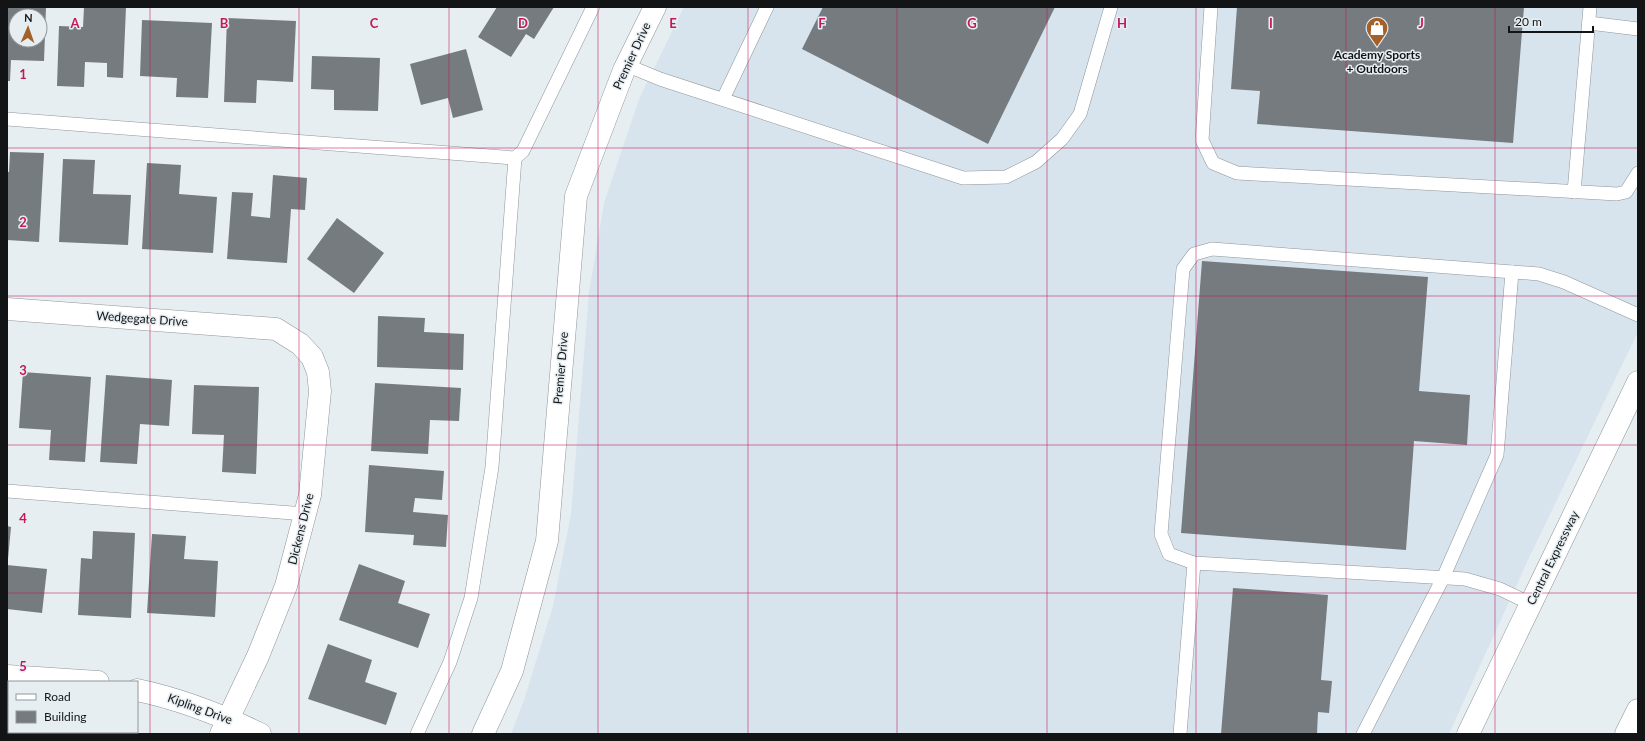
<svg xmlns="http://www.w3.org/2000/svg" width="1645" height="741" font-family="Lato,sans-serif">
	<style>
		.built { fill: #d7e4ed }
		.building { fill: #757b7f; fill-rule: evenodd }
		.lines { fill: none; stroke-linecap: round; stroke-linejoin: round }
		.service-casing { stroke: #8f9599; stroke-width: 14 }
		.minor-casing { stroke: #8f9599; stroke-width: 23 }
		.tertiary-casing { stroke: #8f9599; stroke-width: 23 }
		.secondary-casing { stroke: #8f9599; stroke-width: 23 }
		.motorway-casing { stroke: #8f9599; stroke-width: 23 }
		.service { stroke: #fff; stroke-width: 13 }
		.minor { stroke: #fff; stroke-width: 22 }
		.tertiary { stroke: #fff; stroke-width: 22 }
		.secondary { stroke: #fff; stroke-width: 22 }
		.motorway { stroke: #fff; stroke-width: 22 }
		.grid { fill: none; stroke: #c2185b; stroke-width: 1; stroke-opacity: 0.55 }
		.labels { text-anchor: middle; stroke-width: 3; stroke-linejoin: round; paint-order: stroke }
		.poi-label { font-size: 12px; font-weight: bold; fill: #121416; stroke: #e7eef2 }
		.street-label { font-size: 12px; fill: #121416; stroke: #e7eef2 }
		.grid-label { font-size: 13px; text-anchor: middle; font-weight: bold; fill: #c2185b; stroke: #e7eef2; stroke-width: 3; stroke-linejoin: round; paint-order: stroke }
	</style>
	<rect width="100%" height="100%" fill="#e7eef2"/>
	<polygon class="built" points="684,7 1638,7 1638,332 1528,560 1449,734 511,734 525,697 553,606 571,514 589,292 604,203 639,99"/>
	<g class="building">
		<path d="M7,7H46L44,61L11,60L10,81H7ZM16,16H40V40H16Z"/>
		<polygon points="84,7 126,7 123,78 107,77 107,63 85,62 84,87 57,86 59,26 83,27"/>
		<polygon points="497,7 554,7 534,39 526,34 511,57 478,37"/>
		<polygon points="823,7 1055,7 988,144 802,49"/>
		<polygon points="1237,7 1524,7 1513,143 1257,124 1260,91 1231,89"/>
		<polygon points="227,18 296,21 293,82 257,80 256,103 224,102"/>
		<polygon points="142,20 212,23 208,98 176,97 177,78 140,76"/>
		<polygon points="466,49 483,110 453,118 448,98 421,105 410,64"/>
		<polygon points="312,56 380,58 378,111 334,110 334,90 311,89"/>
		<polygon points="10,152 44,153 39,242 7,240 7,172 9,172"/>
		<polygon points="63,159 95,160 93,194 131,195 128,245 59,242"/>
		<polygon points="147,163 181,165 179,194 217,197 213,253 142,249"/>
		<polygon points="273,175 307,178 305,210 291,209 287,263 227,259 232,192 253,193 251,216 270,218"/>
		<polygon points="337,218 384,253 354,293 307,259"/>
		<polygon points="1202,261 1428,277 1419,391 1470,395 1467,445 1414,441 1406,550 1181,533"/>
		<polygon points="378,316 425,318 424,332 464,334 463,370 377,367"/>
		<polygon points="23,372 91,377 85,462 49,460 51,430 19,428"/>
		<polygon points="106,375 172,380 169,426 140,424 137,464 100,462"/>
		<polygon points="375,383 461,388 459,421 430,420 428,454 371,451"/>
		<polygon points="194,385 259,387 256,474 222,472 224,435 192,434"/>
		<polygon points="369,465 444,471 442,500 415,498 413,512 448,515 446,547 413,545 414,535 365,532"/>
		<polygon points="7,526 11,527 8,559 7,559"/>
		<polygon points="93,531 135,533 131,618 78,615 81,558 92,559"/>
		<polygon points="152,534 186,536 184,559 218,561 215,617 147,613"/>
		<polygon points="359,564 405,581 398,603 430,614 418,648 339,620"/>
		<polygon points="7,565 47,569 42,613 7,609"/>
		<polygon points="1233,588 1328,595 1321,680 1332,681 1329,713 1318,712 1317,734 1221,734"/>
		<polygon points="328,644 372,660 365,682 397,693 386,725 308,699"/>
	</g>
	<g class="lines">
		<g class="service-casing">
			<g id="service">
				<polyline points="1211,7 1202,140 1213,163 1237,173 1617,194 1626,192 1638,173"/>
				<polyline points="1589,23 1638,29"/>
				<polyline points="626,65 660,79 963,178 1006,177 1036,162 1062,139 1080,114 1111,7"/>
				<polyline points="723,99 767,7"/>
				<polyline points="7,119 515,158"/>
				<polyline points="1574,192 1590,7"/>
				<polyline points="7,491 305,514"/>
				<polyline points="1531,604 1500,589 1465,579 1194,563 1169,554 1161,534 1183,269 1194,254 1212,249 1539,274 1564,282 1638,315"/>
				<polyline points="417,734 450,662 471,598 492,467 515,158 523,151 593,7"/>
				<polyline points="1180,734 1194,563"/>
				<polyline points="1363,734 1443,578 1497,455 1512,272"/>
			</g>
		</g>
		<g class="minor-casing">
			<g id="minor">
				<polyline points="7,309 276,329 300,344 312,357 318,372 320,391 310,495 286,586 258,656 221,734"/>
				<polyline points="7,676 98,682"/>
				<path d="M137,690C180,699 221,715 260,734"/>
			</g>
		</g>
		<g class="tertiary-casing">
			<polyline id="tertiary" points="483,734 512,671 547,541 576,196 624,70 655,7"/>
		</g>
		<g class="secondary-casing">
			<polyline id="secondary" points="1468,734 1638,382"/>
		</g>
		<g class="motorway-casing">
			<polyline id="motorway" points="1626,734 1638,710"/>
		</g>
		<use href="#service" class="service"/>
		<use href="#minor" class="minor"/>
		<use href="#tertiary" class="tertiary"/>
		<use href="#secondary" class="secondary"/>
		<use href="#motorway" class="motorway"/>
	</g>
	<path class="grid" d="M150,7V734M299,7V734M449,7V734M598,7V734M748,7V734M897,7V734M1047,7V734M1196,7V734M1346,7V734M1495,7V734M7,148H1638M7,296H1638M7,445H1638M7,593H1638"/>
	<defs>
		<g id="shop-pin" transform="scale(1.15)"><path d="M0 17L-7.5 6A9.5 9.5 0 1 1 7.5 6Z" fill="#a2612b" stroke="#e7eef2"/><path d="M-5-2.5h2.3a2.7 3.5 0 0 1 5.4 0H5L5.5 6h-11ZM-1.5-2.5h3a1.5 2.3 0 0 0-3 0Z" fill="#fff"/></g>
	</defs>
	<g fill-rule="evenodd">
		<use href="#shop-pin" x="1377" y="28"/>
	</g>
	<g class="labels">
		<g class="poi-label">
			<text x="1377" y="59">Academy Sports<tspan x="1377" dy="14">+ Outdoors</tspan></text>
		</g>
		<g class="street-label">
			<text transform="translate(632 56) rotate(-65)" y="4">Premier Drive</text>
			<text transform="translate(142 319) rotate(4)" y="4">Wedgegate Drive</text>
			<text transform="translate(561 368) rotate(-85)" y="4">Premier Drive</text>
			<text transform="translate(301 529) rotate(-76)" y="4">Dickens Drive</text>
			<text transform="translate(1553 558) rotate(-64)" y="4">Central Expressway</text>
			<text transform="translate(200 709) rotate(20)" y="4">Kipling Drive</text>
		</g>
	</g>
	<g class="grid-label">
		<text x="75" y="28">A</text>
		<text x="224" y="28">B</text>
		<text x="374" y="28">C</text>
		<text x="523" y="28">D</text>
		<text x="673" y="28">E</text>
		<text x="822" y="28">F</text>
		<text x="972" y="28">G</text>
		<text x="1122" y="28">H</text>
		<text x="1271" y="28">I</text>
		<text x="1421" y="28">J</text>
		<text x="23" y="79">1</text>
		<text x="23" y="227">2</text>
		<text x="23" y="375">3</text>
		<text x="23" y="523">4</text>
		<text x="23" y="671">5</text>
	</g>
	<rect width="1645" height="741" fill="none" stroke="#121416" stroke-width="16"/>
	<rect x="8" y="681" width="130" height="52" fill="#e7eef2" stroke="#92979a"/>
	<rect x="16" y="694" width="20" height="6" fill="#ffffff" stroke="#92979a"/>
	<text x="44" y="701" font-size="12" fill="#121416">Road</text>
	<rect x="16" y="711" width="20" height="12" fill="#757b7f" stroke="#92979a"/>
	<text x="44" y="721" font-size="12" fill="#121416">Building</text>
	<g transform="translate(28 28) rotate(2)"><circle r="19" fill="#e7eef2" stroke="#92979a"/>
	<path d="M0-3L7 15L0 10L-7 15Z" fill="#a2612b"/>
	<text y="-6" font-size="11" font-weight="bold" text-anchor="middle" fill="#121416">N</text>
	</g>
	<path d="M1509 26v6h84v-6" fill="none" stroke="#121416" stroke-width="2"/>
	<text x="1515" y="26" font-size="12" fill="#121416" stroke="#e7eef2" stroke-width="3" paint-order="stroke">20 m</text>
</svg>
